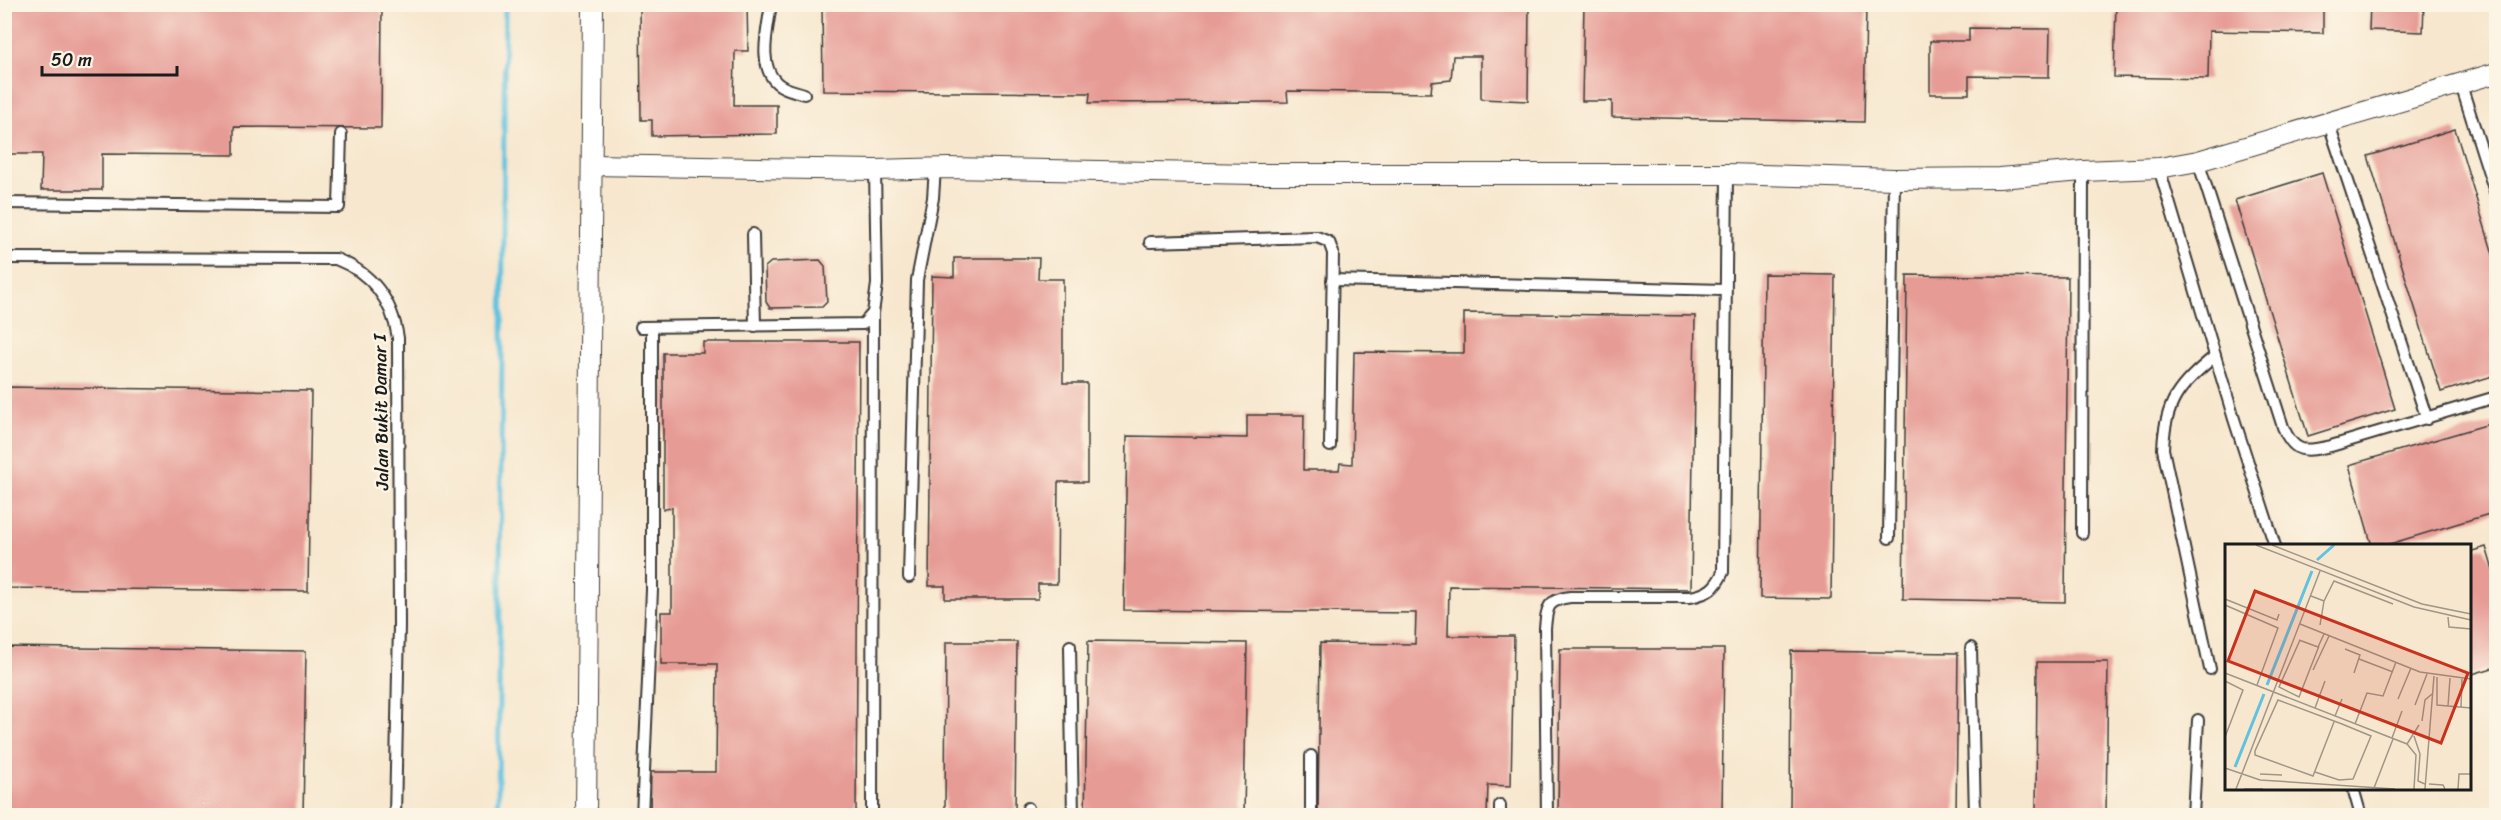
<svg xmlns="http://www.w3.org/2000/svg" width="2501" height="820" font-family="Sriracha,sans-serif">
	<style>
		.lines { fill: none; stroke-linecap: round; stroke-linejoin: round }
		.stream { stroke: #61c2df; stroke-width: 5 }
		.building { fill: #e69b95 }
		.service-casing { stroke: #3d3a37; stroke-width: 14 }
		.minor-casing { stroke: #3d3a37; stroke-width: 22 }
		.service { stroke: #fff; stroke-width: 10 }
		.minor { stroke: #fff; stroke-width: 20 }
		.labels { text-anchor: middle; stroke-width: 5; stroke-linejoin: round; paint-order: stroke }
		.street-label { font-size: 18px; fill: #1c1c1c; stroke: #fcf5e5 }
		.inset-river { fill: none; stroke: #61c2df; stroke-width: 3 }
		.inset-road { fill: none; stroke: #9f9687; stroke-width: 1.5 }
		.view { fill: #c8321e; fill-opacity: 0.15; stroke: #c8321e; stroke-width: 3 }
		.inset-edge { fill: none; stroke: #1c1c1c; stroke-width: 3 }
	</style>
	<rect width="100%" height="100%" fill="#fcf5e5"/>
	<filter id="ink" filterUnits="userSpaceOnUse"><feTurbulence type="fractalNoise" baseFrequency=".0167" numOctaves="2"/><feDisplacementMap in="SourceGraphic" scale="12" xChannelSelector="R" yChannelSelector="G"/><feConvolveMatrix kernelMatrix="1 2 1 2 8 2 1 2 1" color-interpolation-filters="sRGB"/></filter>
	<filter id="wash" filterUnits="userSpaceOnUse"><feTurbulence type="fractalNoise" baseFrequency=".008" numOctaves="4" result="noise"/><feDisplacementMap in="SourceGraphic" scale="24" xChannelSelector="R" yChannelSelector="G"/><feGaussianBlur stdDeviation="1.35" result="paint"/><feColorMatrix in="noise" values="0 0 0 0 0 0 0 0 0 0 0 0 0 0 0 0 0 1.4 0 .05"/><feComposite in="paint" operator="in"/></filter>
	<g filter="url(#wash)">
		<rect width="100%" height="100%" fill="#f7e7ce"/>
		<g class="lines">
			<polyline class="stream" points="498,816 505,4"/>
		</g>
		<g id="blocks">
			<g class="building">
				<polygon points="4,4 382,4 381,128 234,127 234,155 102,154 102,190 41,190 42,154 4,154"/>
				<polygon points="640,4 747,4 748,51 735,51 734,105 777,105 777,134 652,136 652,120 641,120"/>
				<polygon points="822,4 1529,4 1528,101 1481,99 1481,56 1453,56 1451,80 1432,82 1431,93 1287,91 1288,102 1089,103 1090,93 823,91"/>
				<polygon points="1584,4 1866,4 1864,122 1612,117 1612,101 1582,101"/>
				<polygon points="2116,4 2323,4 2323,33 2209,31 2208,79 2114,77"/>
				<polygon points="2370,4 2424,4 2423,32 2369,30"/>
				<polygon points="1969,28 2050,29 2049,77 1969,76 1969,94 1930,94 1930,41 1969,41"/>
				<polygon points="2455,129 2496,264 2496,375 2441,392 2368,156"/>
				<polygon points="2322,173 2395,409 2308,436 2235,200"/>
				<polygon points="954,258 1039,258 1038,279 1063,279 1063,383 1087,383 1087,482 1058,482 1057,584 1038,584 1038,599 945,599 945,586 929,586 932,276 954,277"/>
				<polygon points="820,260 825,266 827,302 822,307 770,308 766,302 765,267 771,262"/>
				<polygon points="1764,274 1835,275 1831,599 1760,598"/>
				<polygon points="1907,275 2068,277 2065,602 1903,599"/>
				<polygon points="1464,313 1695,316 1691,589 1449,586 1448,636 1514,636 1511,786 1488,785 1487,816 1318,816 1320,643 1415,644 1416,613 1124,610 1127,436 1247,438 1247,415 1304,415 1303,470 1339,470 1340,463 1352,464 1354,352 1464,353"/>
				<polygon points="703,342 859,342 856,816 650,816 651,772 716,772 717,664 661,664 661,612 672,612 672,507 663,510 663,353 703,353"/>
				<polygon points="4,387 311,391 308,591 4,588"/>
				<polygon points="2496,422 2496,512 2383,546 2372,546 2349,465"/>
				<polygon points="2486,547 2496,580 2496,667 2469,675 2469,552"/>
				<polygon points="1088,641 1247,643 1244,816 1085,816"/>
				<polygon points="946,642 1017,642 1015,816 945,816"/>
				<polygon points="4,647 306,651 303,816 4,816"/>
				<polygon points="1560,649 1724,649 1722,816 1558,816"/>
				<polygon points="1791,651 1958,653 1956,816 1790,816"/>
				<polygon points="2037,662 2108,662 2106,816 2036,816"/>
			</g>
		</g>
	</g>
	<g filter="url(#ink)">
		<use href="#blocks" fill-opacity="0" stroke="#3d3a37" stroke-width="1.5"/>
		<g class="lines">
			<g class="service-casing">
				<g id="service">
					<path d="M771,4C768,28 757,65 777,83C785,90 796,91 804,94"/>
					<polyline points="2461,85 2496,195"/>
					<polyline points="2329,124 2427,419"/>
					<path d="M2198,161L2283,427C2294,454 2305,452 2331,446L2496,397"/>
					<polyline points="2159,168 2234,419 2275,546"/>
					<polyline points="4,203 339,207 341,134"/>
					<polyline points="753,234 755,326"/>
					<polyline points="1150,242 1317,237 1329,242 1333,253 1330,446"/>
					<path d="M4,258L336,259C372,273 392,299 398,338L399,625L395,816"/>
					<polyline points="1332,280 1725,290"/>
					<polyline points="641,327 863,324 873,313 877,284 875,170"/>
					<polyline points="2082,533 2083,171"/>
					<polyline points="1889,538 1894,179"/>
					<polyline points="909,577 917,280 933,198 935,168"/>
					<polyline points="1070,646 1073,816"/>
					<polyline points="1971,648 1975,816"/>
					<path d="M2210,669L2163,449C2165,401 2179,386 2215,356"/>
					<polyline points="1311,756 1311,816"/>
					<polyline points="2353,788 2361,816"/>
					<polyline points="1028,808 1028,816"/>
					<polyline points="642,816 652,590 652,327"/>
					<polyline points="872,816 873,313"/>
					<polyline points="1500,816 1500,805"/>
					<path d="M1547,816L1545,628C1547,607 1547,600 1570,597H1690C1708,594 1716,588 1723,572L1727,174"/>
					<polyline points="2193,816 2198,720"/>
				</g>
			</g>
			<g class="minor-casing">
				<g id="minor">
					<polyline points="592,165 875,170 948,168 1255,174 1727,174 1894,179 1999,178 2083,171 2159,168 2198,161 2496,73"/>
					<polyline points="586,816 593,4"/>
				</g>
			</g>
			<use href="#service" class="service"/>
			<use href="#minor" class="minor"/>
		</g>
	</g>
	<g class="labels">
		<g class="street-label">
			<text transform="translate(381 412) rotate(-91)" y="6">Jalan Bukit Damar I</text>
		</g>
	</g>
	<g transform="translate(2225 544)">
		<rect width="246" height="246" fill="#f7e7ce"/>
		<path class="inset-river" d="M92,16L109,1M42,141L87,27M10,223L39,150"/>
		<path class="inset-road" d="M31,1L189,63L246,76M47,1L197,60L246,70M86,52L99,57L109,37L168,60M0,55L52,76L54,70M0,61L53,84L32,141M223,73L224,83L246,85M75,80L195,128L246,135M95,81L99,57M74,96L93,103L99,90M75,96L54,143L74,153L94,102M120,105L135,111L129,129M134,115L168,128M88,126L104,92M0,129L182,200L191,211L189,245M212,133V161L246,164M0,137L18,146L0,193M173,155L186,124M190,161L202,130M223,162L225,134M236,163L237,135M90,164L100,137M110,172L117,155M197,177L200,156L207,150M130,180L142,149L158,152L171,118M189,192L195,210L193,237L200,240M167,194L177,167M182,200L194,181M0,224L35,236L170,245M90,228L114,236L128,235L146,192L117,180L53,156L30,207V211L88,232L109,178M35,230L57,231M204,240L218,241L220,245M149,244L168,195M11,245L95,27M19,245H38M200,245L209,132M233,245L234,230H246"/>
		<path class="view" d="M30,47L243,129L216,199L3,117Z"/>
		<rect width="246" height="246" class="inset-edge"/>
	</g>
	<rect width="2501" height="820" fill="none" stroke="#fcf5e5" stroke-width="24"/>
	<path d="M42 66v9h135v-9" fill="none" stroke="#1c1c1c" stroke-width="3"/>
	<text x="51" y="66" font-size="18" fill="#1c1c1c" stroke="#fcf5e5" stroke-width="4.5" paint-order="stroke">50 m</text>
</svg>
